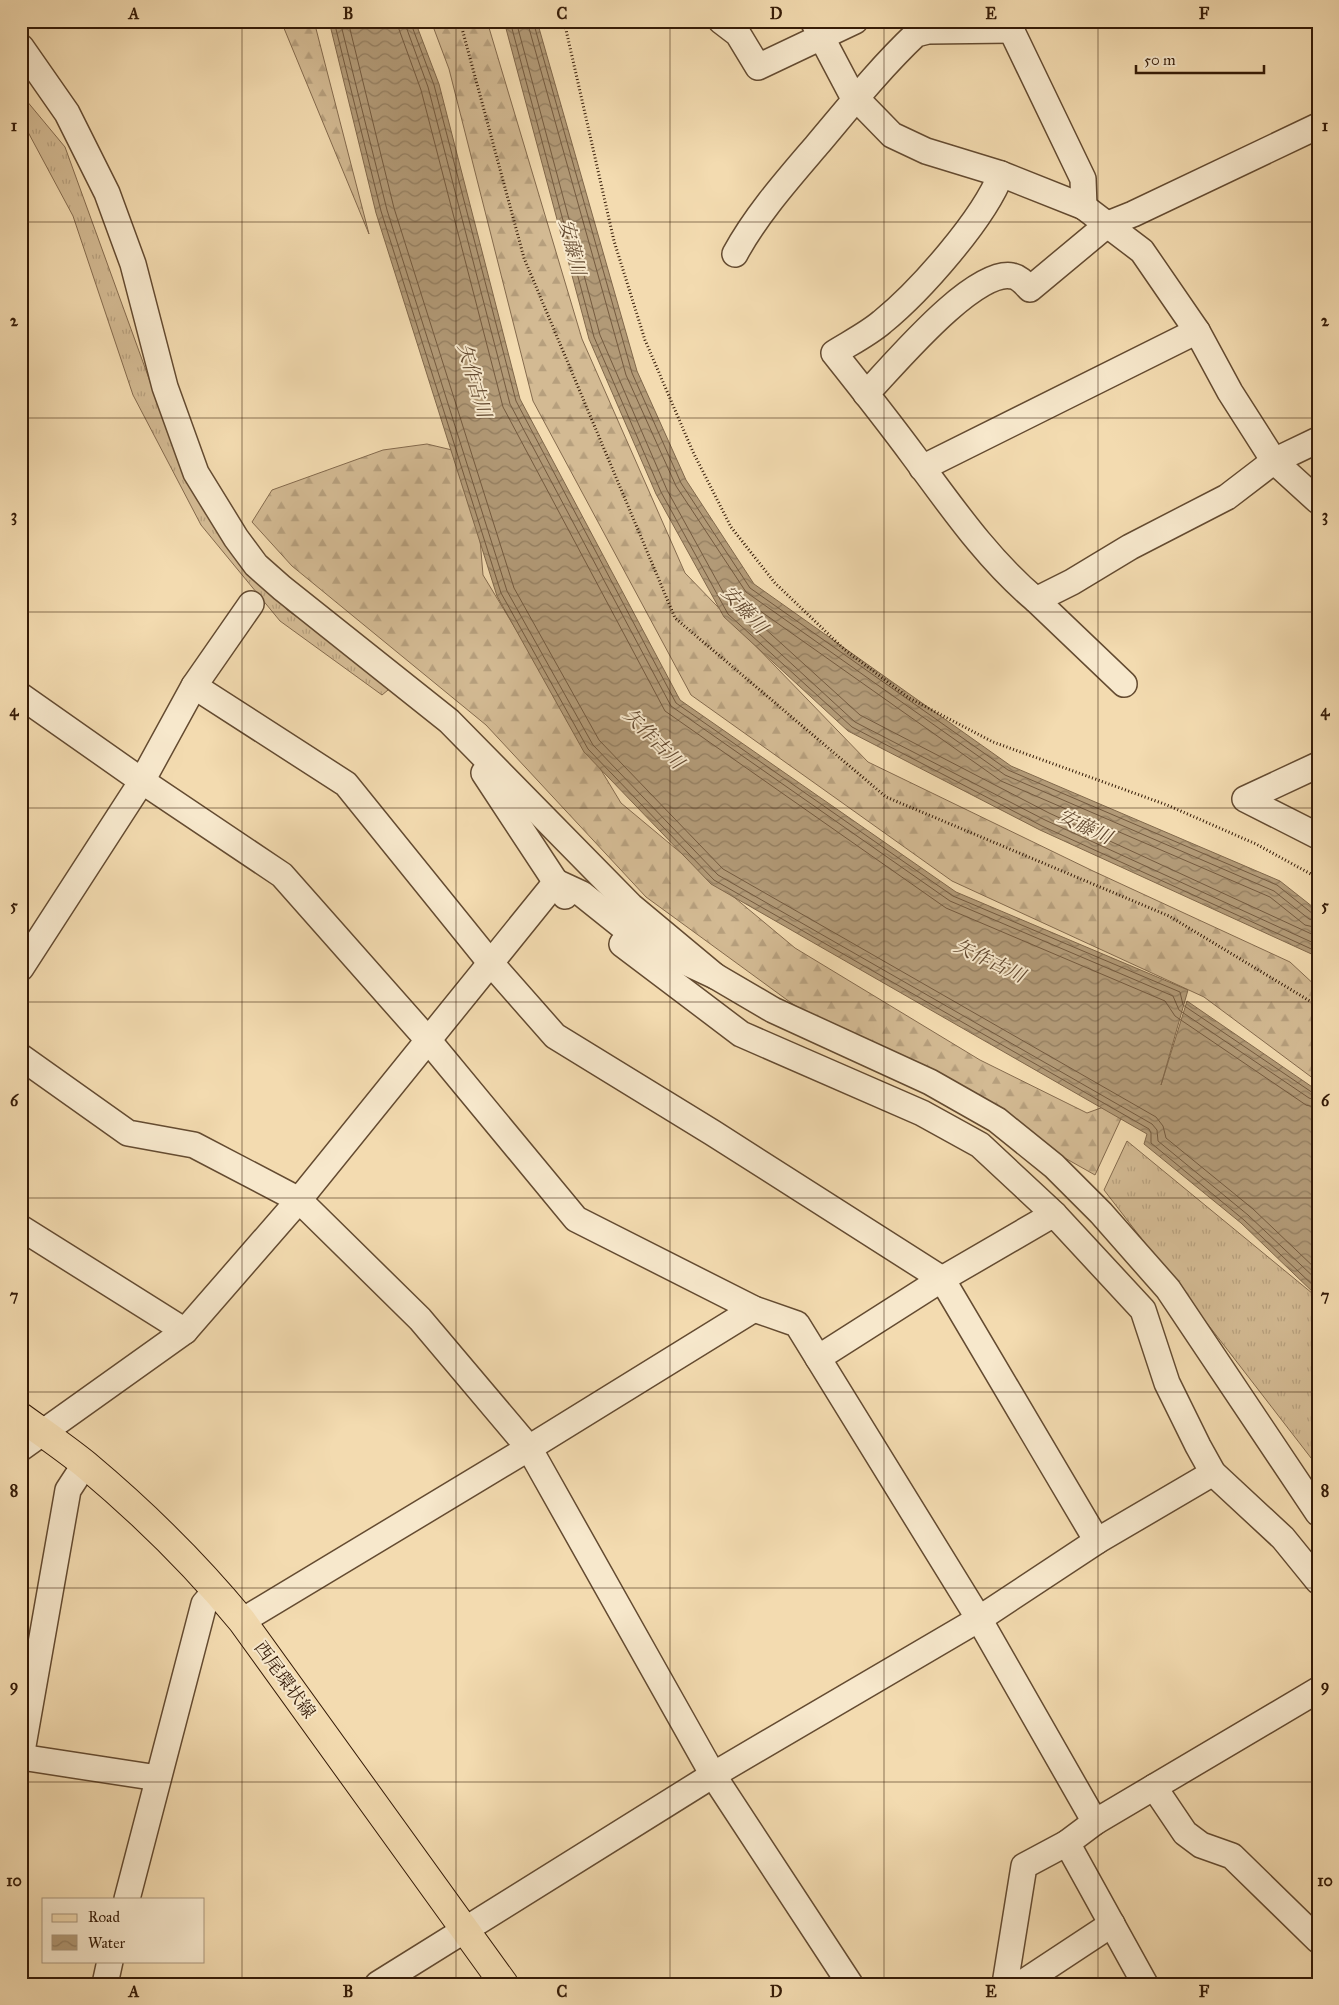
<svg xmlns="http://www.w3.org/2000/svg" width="1339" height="2005" font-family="'IM FELL Great Primer','Noto Serif JP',serif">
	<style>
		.grass { fill: url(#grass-tufts); stroke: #846a4d }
		.forest { fill: url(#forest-firs); stroke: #846a4d }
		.water { fill: url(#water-waves); stroke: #80674a }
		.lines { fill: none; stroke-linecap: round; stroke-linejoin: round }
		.shore { stroke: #745a3f; stroke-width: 1 }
		.minor-casing { stroke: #644b31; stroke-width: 28 }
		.major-casing { stroke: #351b07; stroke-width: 30 }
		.path { stroke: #351b07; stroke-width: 3; stroke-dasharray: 1 2.5; stroke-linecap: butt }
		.minor { stroke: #f7e8cc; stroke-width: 25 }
		.major { stroke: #f3dbb0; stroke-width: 28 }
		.grid { fill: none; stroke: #351b07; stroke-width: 1; stroke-opacity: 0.55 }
		.labels { text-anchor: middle; stroke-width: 4; stroke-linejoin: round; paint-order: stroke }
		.street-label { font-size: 18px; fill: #351b07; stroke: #f7e8cc }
		.water-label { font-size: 19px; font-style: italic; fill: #61472e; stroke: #f7e8cc }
		.neatline { fill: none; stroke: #351b07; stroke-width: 2 }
		.grid-label { font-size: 16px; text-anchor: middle; font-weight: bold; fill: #351b07 }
	</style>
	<defs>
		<pattern id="grass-tufts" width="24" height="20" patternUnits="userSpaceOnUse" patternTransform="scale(1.25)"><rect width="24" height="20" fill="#d3ba93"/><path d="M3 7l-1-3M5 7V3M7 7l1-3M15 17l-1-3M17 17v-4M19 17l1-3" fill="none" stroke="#b69f7d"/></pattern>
		<pattern id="forest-firs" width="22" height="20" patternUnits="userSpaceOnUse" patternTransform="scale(1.25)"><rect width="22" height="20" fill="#d3ba93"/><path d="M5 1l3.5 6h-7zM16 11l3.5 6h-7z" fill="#b69f7d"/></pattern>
		<pattern id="water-waves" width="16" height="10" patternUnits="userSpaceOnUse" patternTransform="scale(1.25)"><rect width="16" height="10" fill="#b29a77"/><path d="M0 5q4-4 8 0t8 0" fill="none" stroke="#927d60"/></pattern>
	</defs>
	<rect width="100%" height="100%" fill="#f3dbb0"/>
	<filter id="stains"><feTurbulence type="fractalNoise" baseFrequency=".004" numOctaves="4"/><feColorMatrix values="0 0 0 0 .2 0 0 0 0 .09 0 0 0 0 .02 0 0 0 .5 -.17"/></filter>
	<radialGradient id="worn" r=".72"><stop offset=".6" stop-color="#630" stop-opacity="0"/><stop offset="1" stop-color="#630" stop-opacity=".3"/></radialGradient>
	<g class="grass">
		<polygon points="21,94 65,147 156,398 287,610 394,685 382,695 280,621 201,525 133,395 73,216 21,119"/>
		<polygon points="1127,1141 1318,1298 1318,1467 1104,1190"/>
	</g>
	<g class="forest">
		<polygon points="281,21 314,21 369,234"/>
		<polygon points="431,21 487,21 582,339 685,573 868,762 1093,871 1290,962 1318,988 1318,1082 1204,997 952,881 691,695 533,401 449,69"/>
		<polygon points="427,444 473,455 483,575 621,803 795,948 980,1060 1087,1113 1131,1097 1095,1175 794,1005 646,897 486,725 292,566 252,522 272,490 383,450"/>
	</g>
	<g class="water">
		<polygon points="329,21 415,21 439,84 520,399 680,700 956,892 1188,990 1161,1085 1187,1001 1318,1091 1318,1297 1241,1223 1144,1144 1147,1134 711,884 584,752 497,596 376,213"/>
		<polygon points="504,21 537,21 637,371 686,480 754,584 1011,766 1280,881 1318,911 1318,957 1040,830 848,731 724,617 656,494 589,339"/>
	</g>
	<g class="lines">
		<g class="shore">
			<polyline points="334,21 381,211 501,593 588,749 714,880 1149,1129 1151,1133 1151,1143 1244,1220 1318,1290"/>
			<polyline points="340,21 387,210 507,591 593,745 718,875 1152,1124 1157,1130 1158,1141 1248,1215 1318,1281"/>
			<polyline points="348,21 394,208 514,588 599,740 723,869 1156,1117 1163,1126 1166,1138 1253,1209 1318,1271"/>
			<polyline points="396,21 421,90 503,407 665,711 946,908 1165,1001 1175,1016 1306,1105 1318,1108"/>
			<polyline points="404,21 428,87 510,404 671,706 950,901 1173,996 1179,1010 1309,1098 1318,1101"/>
			<polyline points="410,21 434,85 516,401 676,703 953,896 1180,992 1183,1005 1313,1093 1318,1094"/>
			<polyline points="510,21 594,337 661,492 728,614 852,727 1042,826 1318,952"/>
			<polyline points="516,21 600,335 667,490 733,610 855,722 1045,820 1318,945"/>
			<polyline points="527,21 626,375 676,486 746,592 1005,775 1274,891 1309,919 1318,921"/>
			<polyline points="533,21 632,373 681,483 750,588 1008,770 1277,885 1313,914 1318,915"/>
			<polyline points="1318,928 1305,925 1270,897 1001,781 739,596 735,596 739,605 860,715 1049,813 1318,937"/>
		</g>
		<g class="minor-casing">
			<g id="minor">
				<polyline points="721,21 738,34 758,67 855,21"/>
				<polyline points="813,21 851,93 892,135 926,151 1001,174 1084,207 1142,251 1197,331 1230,392 1274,461 1318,501"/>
				<polyline points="1007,21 1083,179 1084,207"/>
				<polyline points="21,47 67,113 107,193 133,264 165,387 196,473 236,538 256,565 282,588 449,721 631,906 715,976"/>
				<path d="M1001,174C984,219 920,291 882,322C868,334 850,343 834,353C861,387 888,421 913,455C951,506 987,559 1036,600L1072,582L1130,547L1227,497L1274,461L1318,440"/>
				<path d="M735,254C756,215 788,179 817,145C849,107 880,68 916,34L928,31L1012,30"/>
				<path d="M866,394C892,367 974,268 1012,276C1019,277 1025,284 1030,289L1108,224L1133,214L1318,126"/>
				<polyline points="922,468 1197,331"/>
				<polyline points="1036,600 1124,684"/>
				<polyline points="194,686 346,784 489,961 555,1036 713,1133 942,1279 1097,1541"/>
				<polyline points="21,696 142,781 282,875 428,1040 576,1219 754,1309 797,1324 979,1619 1095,1822"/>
				<polyline points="1318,765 1245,799 1318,836"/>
				<polyline points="484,773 565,896"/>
				<polyline points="556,882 582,894 642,942 715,976 773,1010 930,1082 997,1120 1054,1166 1101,1213 1168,1289 1318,1513"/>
				<polyline points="622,944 741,1034 922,1113 980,1145 1054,1214"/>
				<polyline points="21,968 142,781 194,686 251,604"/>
				<polyline points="21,1057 128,1133 194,1145 299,1200 420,1319 529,1448 713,1775 850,1984"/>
				<polyline points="21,1228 185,1331"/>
				<polyline points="818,1358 942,1279 1054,1214 1143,1310 1167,1383 1198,1446 1213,1473 1283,1538 1318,1581"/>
				<polyline points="21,1448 185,1331 299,1200 556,882"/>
				<polyline points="242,1621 529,1448 754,1309"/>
				<polyline points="21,1757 68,1490 85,1464"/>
				<polyline points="21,1757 158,1778"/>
				<polyline points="1154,1787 1185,1833 1201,1845 1232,1856 1318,1940"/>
				<polyline points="1067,1843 1145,1984"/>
				<polyline points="127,1899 204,1604 216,1590"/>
				<polyline points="105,1984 110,1961"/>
				<polyline points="378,1984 713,1775 979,1619 1097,1541 1213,1473"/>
				<polyline points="1005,1984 1024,1866 1067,1843 1095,1822 1318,1690"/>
				<polyline points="1021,1984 1112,1924"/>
			</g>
		</g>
		<g class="major-casing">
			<path id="major" d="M21,1417C43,1433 65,1448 86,1465C142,1512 196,1565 242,1621L504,1984"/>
		</g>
		<g class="path">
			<polyline points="460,21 524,258 675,618 886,797 1169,916 1318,1006"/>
			<polyline points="564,21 614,241 645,340 693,452 731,527 775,583 845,650 909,698 993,742 1167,805 1256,844 1318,878"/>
		</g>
		<use href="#minor" class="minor"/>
		<use href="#major" class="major"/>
	</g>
	<path class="grid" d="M242,21V1984M456,21V1984M670,21V1984M884,21V1984M1098,21V1984M21,222H1318M21,418H1318M21,612H1318M21,808H1318M21,1002H1318M21,1198H1318M21,1392H1318M21,1588H1318M21,1782H1318"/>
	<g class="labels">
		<g class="street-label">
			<text transform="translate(285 1680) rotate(54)" y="6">西尾環状線</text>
		</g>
		<g class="water-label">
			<text transform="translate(573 247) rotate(76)" y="7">安藤川</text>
			<text transform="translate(475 380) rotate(74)" y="7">矢作古川</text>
			<text transform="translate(745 609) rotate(47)" y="7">安藤川</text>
			<text transform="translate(654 738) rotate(45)" y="7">矢作古川</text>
			<text transform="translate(1085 826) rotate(25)" y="7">安藤川</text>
			<text transform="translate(990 960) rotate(26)" y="7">矢作古川</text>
		</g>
	</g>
	<rect width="1339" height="2005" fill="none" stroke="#f3dbb0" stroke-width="55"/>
	<rect x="42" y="1898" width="162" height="65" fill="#f7e8cc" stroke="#a9967d"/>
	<rect x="52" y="1914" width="25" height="8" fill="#f3dbb0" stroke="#a9967d"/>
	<text x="88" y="1922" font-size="15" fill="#351b07">Road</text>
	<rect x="52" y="1935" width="25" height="15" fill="url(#water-waves)" stroke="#a9967d"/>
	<text x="88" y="1948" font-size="15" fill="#351b07">Water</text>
	<path d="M1136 65v8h128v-8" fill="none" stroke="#351b07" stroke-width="2.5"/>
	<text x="1144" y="65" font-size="15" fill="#351b07" stroke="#f7e8cc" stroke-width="4" paint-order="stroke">50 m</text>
	<rect x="28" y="28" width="1284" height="1950" class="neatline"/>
	<g class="grid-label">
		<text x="134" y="19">A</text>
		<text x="348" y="19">B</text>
		<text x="562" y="19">C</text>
		<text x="776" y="19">D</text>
		<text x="991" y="19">E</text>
		<text x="1204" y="19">F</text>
		<text x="14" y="131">1</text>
		<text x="1325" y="131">1</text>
		<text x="14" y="326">2</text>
		<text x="1325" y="326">2</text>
		<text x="14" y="521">3</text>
		<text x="1325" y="521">3</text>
		<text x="14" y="716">4</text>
		<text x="1325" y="716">4</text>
		<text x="14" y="911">5</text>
		<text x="1325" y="911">5</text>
		<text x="14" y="1106">6</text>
		<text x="1325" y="1106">6</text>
		<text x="14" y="1301">7</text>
		<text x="1325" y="1301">7</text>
		<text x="14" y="1496">8</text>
		<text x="1325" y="1496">8</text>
		<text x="14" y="1691">9</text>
		<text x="1325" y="1691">9</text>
		<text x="14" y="1886">10</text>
		<text x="1325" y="1886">10</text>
		<text x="134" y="1997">A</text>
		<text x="348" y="1997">B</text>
		<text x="562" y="1997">C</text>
		<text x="776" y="1997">D</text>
		<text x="991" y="1997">E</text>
		<text x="1204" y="1997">F</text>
	</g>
	<rect width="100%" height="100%" filter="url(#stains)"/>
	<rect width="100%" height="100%" fill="url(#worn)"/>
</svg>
